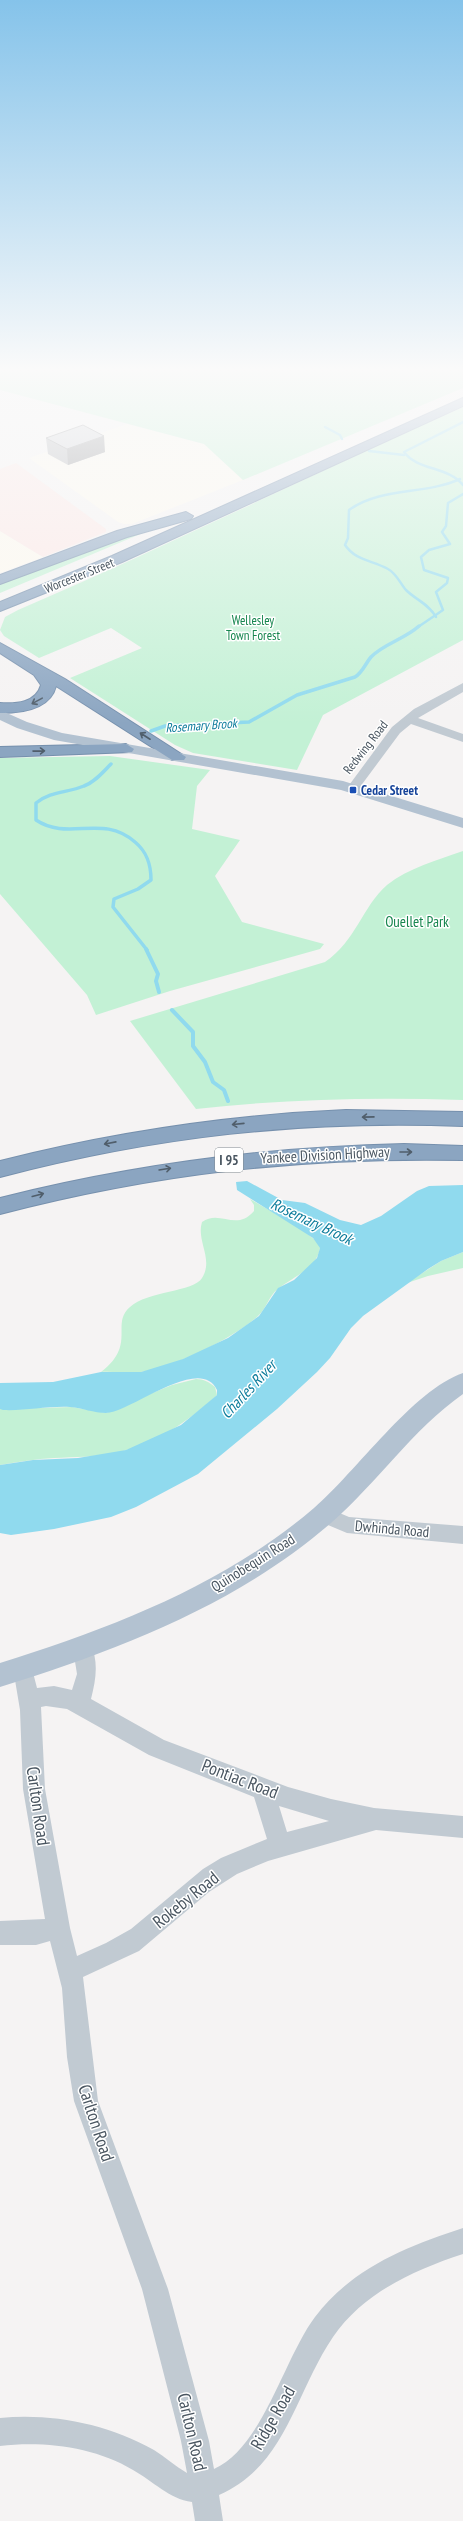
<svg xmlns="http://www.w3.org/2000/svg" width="463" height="2521" font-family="'PT Sans Narrow',sans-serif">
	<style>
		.commercial { fill: #fdf9ef }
		.medical { fill: #fce8e6 }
		.green { fill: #c3f1d5 }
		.water { fill: #90daee }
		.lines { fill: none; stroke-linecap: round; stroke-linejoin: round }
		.stream-far2 { stroke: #90daee; stroke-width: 2.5 }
		.stream-far1 { stroke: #90daee; stroke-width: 3.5 }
		.stream { stroke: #90daee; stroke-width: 4 }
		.highway-casing { stroke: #7690ad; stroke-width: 2 }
		.minor { fill: #c1cad2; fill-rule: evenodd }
		.major { fill: #b3c2d1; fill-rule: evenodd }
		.highway { fill: #8ba5c1; fill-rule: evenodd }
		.wall { fill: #b0b2b7 }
		.shaded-wall { fill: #909195 }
		.building { fill: #cdcfd5; stroke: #909195 }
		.oneway { stroke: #505e6b }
		.transit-dot { fill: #1a4fb4; stroke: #fff; stroke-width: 1.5 }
		.labels { text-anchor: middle; stroke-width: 3; stroke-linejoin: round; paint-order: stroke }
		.far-street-label { font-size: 13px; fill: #4a5661; stroke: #fff }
		.far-park-label { font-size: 13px; fill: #17864f; stroke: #fff }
		.far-water-label { font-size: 13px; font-style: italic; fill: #0c7c9b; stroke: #fff }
		.far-transit-label { font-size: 13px; font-weight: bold; fill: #164399; stroke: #fff; text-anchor: start }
		.shield { fill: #fff; stroke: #808990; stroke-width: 1 }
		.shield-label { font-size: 14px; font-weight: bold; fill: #4a5661 }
		.park-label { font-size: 15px; fill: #17864f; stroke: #fff }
		.street-label { font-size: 15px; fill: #4a5661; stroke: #fff }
		.water-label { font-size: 16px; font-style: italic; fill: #0c7c9b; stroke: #fff }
		.near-street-label { font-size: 18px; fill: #4a5661; stroke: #fff }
	</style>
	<rect width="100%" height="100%" fill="#f5f3f3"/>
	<g class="commercial">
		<polygon points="127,424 204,444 243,480 132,524 124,524 118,522 29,458"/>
		<polygon points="0,531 43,557 0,573"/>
	</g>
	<polygon class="medical" points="16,463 106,529 106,532 43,557 0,531 0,469"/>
	<g class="green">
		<polygon points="0,371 463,371 463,388 243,480 204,444 0,390"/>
		<path d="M463,407V640L323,715L297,770L193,753L175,745L70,678L142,648L111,628L39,658L4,636L0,630L5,617L18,610C168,546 314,473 463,407Z"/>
		<polygon points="150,530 0,593 0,584 130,535"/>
		<polygon points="110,756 210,770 197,786 192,829 240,840 215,876 242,922 324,944 320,949 170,991 96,1015 87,995 0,894 0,758"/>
		<path d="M463,851V1100C373,1097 285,1099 196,1109L130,1021L325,962C356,941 362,907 387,885C408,868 438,860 463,851Z"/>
		<path d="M250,1199L301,1229L319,1243L320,1248C317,1269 292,1277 278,1289C269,1295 267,1308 258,1316C234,1338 173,1368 141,1372C127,1374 114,1371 101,1372C137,1345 110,1324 130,1307C147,1291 194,1292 202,1278C214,1259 196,1241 202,1222C220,1209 236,1232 254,1211V1205Z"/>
		<polygon points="463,1252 463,1268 428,1276 407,1283 441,1261"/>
		<path d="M196,1379C204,1379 209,1382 215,1387L217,1395C188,1422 155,1444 115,1453C95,1457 75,1457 54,1458C36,1459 18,1462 0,1465V1409L72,1407L106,1413L124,1407L140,1398L172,1385Z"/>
	</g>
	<path class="water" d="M247,1181L282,1200L305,1203L340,1220L361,1225L381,1216L417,1191L429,1186L463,1185V1252L441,1261L428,1269L363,1316L351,1328L330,1358L317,1372L277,1409L198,1474L136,1507L111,1517L54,1529L11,1535L0,1533V1465L33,1460L78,1458L126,1450L181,1425L217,1395V1390C200,1354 130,1413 106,1413C94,1413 82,1408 70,1407C47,1406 25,1411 3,1410L0,1409V1383L53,1382L101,1372H141L183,1359L228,1338L259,1316L278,1288L294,1280L317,1258L320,1248L313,1238L237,1190L236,1182Z"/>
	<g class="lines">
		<g class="stream-far2">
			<path d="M463,422L404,452C418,471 448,466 463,485"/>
			<polyline points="325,427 340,435 342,439"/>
			<polyline points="369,451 404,455"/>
			<path d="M436,617C429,604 416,600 406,590C400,583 396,573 388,569C372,560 356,561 345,545L348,538L349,510C380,487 425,495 460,479"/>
			<polyline points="418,627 443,610 436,592 447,583 448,578 424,570 421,557 429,550 450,544 442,532 446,526 448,503 463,494"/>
		</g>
		<g class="stream-far1">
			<path d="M151,731L165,726L249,722L297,695L355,677C363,672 365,664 371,657C383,644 405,639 419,626"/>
			<path d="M111,764C103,772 95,782 84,786C67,793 51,791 36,803V820C69,842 102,813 135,842C147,852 151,864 151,880L138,889L114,899L113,907L147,950"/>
		</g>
		<g class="stream">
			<polyline points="146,949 158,974 156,981 159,992"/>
			<polyline points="172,1010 193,1032 193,1046 205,1062 213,1082 224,1090 228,1101"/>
		</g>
		<g class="highway-casing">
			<g id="highway">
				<polygon points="463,398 463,406 122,562 0,611 0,602 112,556"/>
				<polygon points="186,512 193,516 191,519 127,537 0,584 0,575 117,531"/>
				<path d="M0,643L65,679L186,757L184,760H172L56,686C50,710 21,713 0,713V703C16,704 36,703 41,685L34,675L0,653Z"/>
				<polygon points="126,744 134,749 132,752 0,757 0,747"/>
				<path d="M346,1110L463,1112V1126C301,1120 157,1136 0,1177V1161C115,1132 228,1115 346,1110Z"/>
				<path d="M404,1144L463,1146V1160C300,1157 158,1173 0,1214V1198C135,1164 265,1147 404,1144Z"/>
			</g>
		</g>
		<g class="minor">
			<polygon points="463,683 463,692 418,718 463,734 463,742 411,724 400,733 357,791 349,791 347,788 392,727 414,709"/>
			<polygon points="323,1506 349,1517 463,1526 463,1544 347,1533 316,1520 313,1514 316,1508"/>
			<path d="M83,1639L90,1642C99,1662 96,1679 91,1699L164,1740L288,1787L331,1799L374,1808L463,1816V1838L376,1830L268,1861L237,1874L209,1892L139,1951L83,1977L98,2101L168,2289L209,2441L214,2469C263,2447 284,2358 315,2317C351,2269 407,2246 463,2228V2254C414,2270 363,2293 333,2337C295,2393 286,2466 219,2495L223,2521H195L192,2502C169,2499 153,2481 133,2470C94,2447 45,2441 0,2446V2418C53,2413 107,2424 154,2450C165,2457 175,2466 187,2473L181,2441L142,2289L74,2101L67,2057L62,1988L50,1941L36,1945H0V1921L45,1919L23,1789L20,1710L13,1668L16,1661L23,1658L30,1661L37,1688L54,1686L72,1690L77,1674L73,1649L76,1642ZM46,1706L67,1709L149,1755L254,1797L267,1839L221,1858L203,1869L131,1929L106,1943L77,1956L70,1928L45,1789L41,1707ZM279,1806L329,1821L287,1832Z"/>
		</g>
		<g class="major">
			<polygon points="0,710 27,722 62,733 343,781 463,818 463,828 341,790 54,740 17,728 0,720"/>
			<path d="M463,1373V1394C412,1430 378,1482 331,1523C236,1605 118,1650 0,1687V1663C112,1628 224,1585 314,1508C356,1472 413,1390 463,1373Z"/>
		</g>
		<use href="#highway" class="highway"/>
	</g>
	<polygon class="wall" points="46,438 105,452 68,465 48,454"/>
	<polygon class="shaded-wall" points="104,436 105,452 68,465 67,449"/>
	<polygon class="building" points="83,425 104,436 67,449 46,438"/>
	<defs><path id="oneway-shaft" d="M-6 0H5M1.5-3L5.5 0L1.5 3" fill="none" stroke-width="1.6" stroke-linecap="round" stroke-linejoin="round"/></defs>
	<g class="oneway">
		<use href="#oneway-shaft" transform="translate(37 701) rotate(151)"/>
		<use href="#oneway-shaft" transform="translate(145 736) rotate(-147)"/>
		<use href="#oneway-shaft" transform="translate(39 751) rotate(-1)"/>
		<use href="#oneway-shaft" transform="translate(368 1117) rotate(179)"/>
		<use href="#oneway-shaft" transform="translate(238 1124) rotate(174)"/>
		<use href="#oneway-shaft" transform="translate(110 1143) rotate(169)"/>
		<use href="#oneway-shaft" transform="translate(406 1152)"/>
		<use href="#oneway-shaft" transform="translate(165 1169) rotate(-9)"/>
		<use href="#oneway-shaft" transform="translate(38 1195) rotate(-15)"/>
	</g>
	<linearGradient id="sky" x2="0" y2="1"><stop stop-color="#85c3ea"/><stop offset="0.51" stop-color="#fafafa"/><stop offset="1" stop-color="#fafafa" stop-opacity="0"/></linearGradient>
	<rect width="463" height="724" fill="url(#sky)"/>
	<rect class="transit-dot" x="349" y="786" width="8" height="8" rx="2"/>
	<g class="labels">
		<g class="far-street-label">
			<text transform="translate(79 575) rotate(-22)" y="5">Worcester Street</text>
			<text transform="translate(365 747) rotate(-52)" y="5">Redwing Road</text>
		</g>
		<g class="far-park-label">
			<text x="253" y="625">Wellesley<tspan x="253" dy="15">Town Forest</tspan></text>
		</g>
		<g class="far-water-label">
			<text transform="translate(201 725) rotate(-4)" y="5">Rosemary Brook</text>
		</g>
		<g class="far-transit-label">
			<text x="361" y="795">Cedar Street</text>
		</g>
		<rect class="shield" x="215" y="1148" width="28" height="24" rx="3"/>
		<g class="shield-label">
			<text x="229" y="1165">I 95</text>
		</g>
		<g class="park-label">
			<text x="417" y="927">Ouellet Park</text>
		</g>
		<g class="street-label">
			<text transform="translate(325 1155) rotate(-3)" y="5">Yankee Division Highway</text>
			<text transform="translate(392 1529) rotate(5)" y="5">Dwhinda Road</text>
			<text transform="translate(253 1563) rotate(-32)" y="5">Quinobequin Road</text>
		</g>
		<g class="water-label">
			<text transform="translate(312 1221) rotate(25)" y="6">Rosemary Brook</text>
			<text transform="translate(248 1389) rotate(-47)" y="6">Charles River</text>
		</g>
		<g class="near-street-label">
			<text transform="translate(240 1779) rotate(21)" y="6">Pontiac Road</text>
			<text transform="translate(38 1806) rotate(82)" y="6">Carlton Road</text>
			<text transform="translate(186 1900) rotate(-39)" y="6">Rokeby Road</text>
			<text transform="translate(96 2123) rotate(72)" y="6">Carlton Road</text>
			<text transform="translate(273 2418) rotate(-60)" y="6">Ridge Road</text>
			<text transform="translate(192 2432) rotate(77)" y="6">Carlton Road</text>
		</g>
	</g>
</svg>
